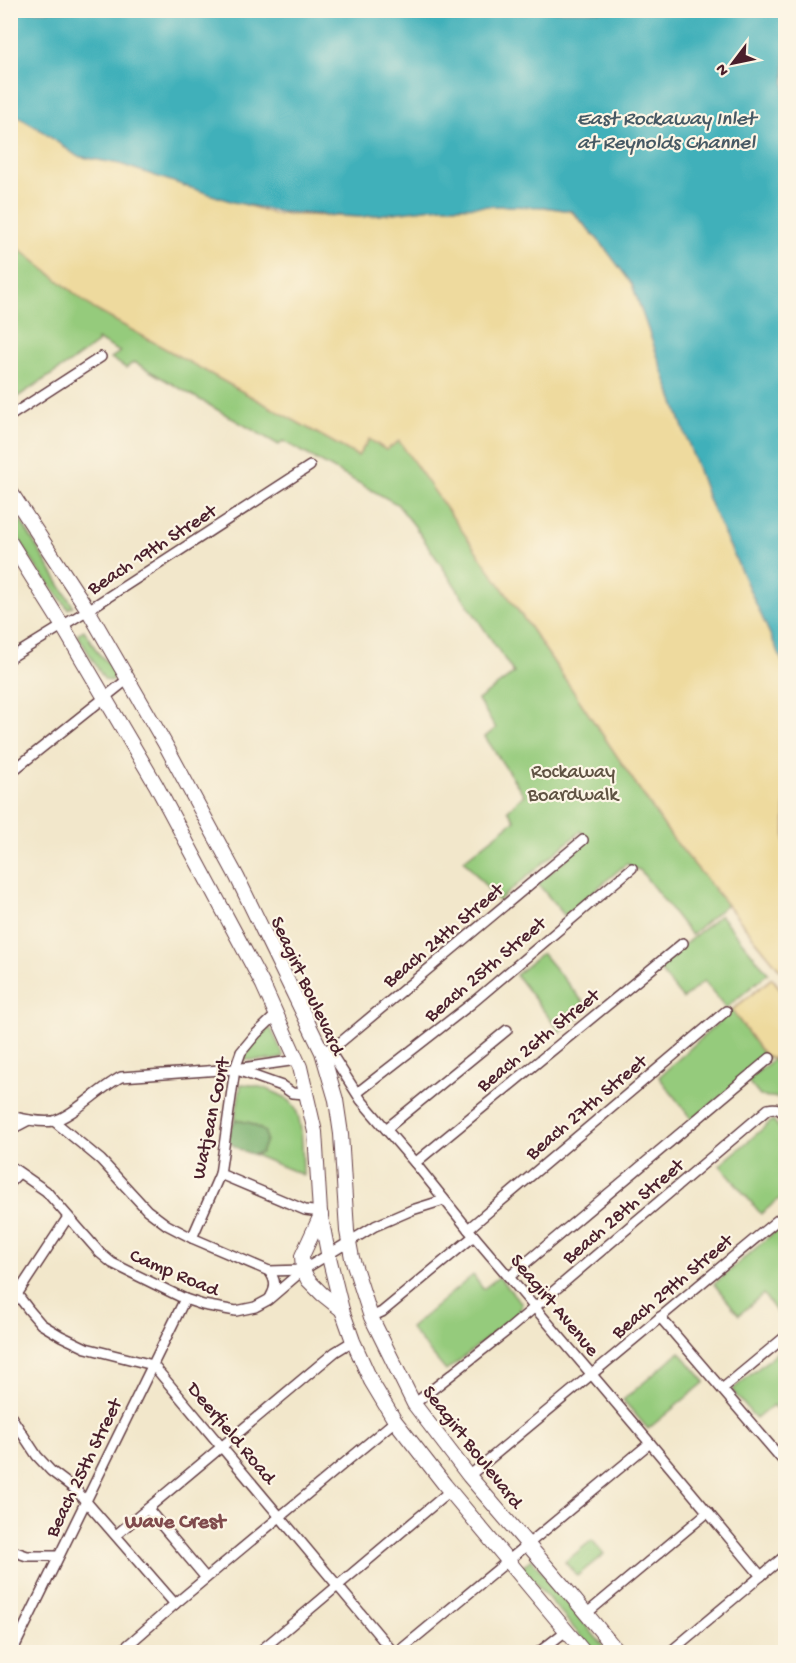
<svg xmlns="http://www.w3.org/2000/svg" width="796" height="1663" font-family="'Gochi Hand',sans-serif">
	<style>
		.green { fill: #95cb7c; stroke: #707554; stroke-width: 1.5 }
		.forest { fill: #78af6c; stroke: #61674c; stroke-width: 1.5 }
		.sand { fill: #eeda9e; stroke: #9c7c64; stroke-width: 1.5 }
		.water { fill: #40b0ba; stroke: #456872; stroke-width: 1.5 }
		.lines { fill: none; stroke-linecap: round; stroke-linejoin: round }
		.minor-casing { stroke: #633d43; stroke-width: 12 }
		.primary-casing { stroke: #633d43; stroke-width: 16 }
		.minor { stroke: #fff; stroke-width: 9 }
		.primary { stroke: #fff; stroke-width: 14 }
		.labels { text-anchor: middle; stroke-width: 4.5; stroke-linejoin: round; paint-order: stroke }
		.street-label { font-size: 20px; fill: #4a1f2b; stroke: #fcf5e5 }
		.park-label { font-size: 20px; fill: #605343; stroke: #fcf5e5 }
		.water-label { font-size: 21px; font-style: italic; fill: #465964; stroke: #fcf5e5 }
		.neighbourhood-label { font-size: 21px; font-weight: bold; fill: #804b4d; stroke: #fcf5e5 }
	</style>
	<rect width="100%" height="100%" fill="#fcf5e5"/>
	<filter id="ink" filterUnits="userSpaceOnUse"><feTurbulence type="fractalNoise" baseFrequency=".0167" numOctaves="2"/><feDisplacementMap in="SourceGraphic" scale="12" xChannelSelector="R" yChannelSelector="G"/><feConvolveMatrix kernelMatrix="1 2 1 2 8 2 1 2 1" color-interpolation-filters="sRGB"/></filter>
	<filter id="wash" filterUnits="userSpaceOnUse"><feTurbulence type="fractalNoise" baseFrequency=".008" numOctaves="4" result="noise"/><feDisplacementMap in="SourceGraphic" scale="24" xChannelSelector="R" yChannelSelector="G"/><feGaussianBlur stdDeviation="1.35" result="paint"/><feColorMatrix in="noise" values="0 0 0 0 0 0 0 0 0 0 0 0 0 0 0 0 0 1.4 0 .05"/><feComposite in="paint" operator="in"/></filter>
	<g filter="url(#wash)">
		<rect width="100%" height="100%" fill="#f2e7cb"/>
		<g class="green">
			<polygon points="11,242 94,309 358,456 369,439 399,440 534,633 671,836 727,904 691,935 640,870 632,868 627,863 565,916 538,884 587,839 581,831 498,901 464,860 515,820 508,810 524,795 485,737 496,728 478,700 514,673 414,525 397,504 283,441 279,445 134,362 126,368 111,358 120,352 97,339 97,343 71,362 11,401"/>
			<polygon points="11,505 73,606 68,609 53,588 38,570 11,526"/>
			<polygon points="84,630 98,653 110,665 115,674 113,680 109,681 104,679 77,634"/>
			<polygon points="720,915 768,973 726,1008 704,981 683,999 657,967"/>
			<polygon points="542,953 589,1009 560,1032 516,975"/>
			<polygon points="732,1010 763,1054 769,1057 692,1120 659,1077"/>
			<polygon points="268,1028 271,1029 282,1052 283,1056 281,1058 273,1060 239,1060"/>
			<polygon points="774,1059 785,1073 785,1103 780,1098 760,1096 747,1080"/>
			<path d="M241,1084C252,1084 259,1086 269,1090C277,1093 289,1098 293,1105C304,1119 302,1157 303,1175L252,1154H257L261,1153L266,1140L251,1123L235,1120Z"/>
			<polygon points="773,1120 785,1135 785,1194 761,1214 720,1165"/>
			<polygon points="785,1223 785,1323 763,1294 739,1315 714,1284"/>
			<polygon points="473,1275 483,1289 499,1277 522,1304 519,1313 446,1371 410,1328"/>
			<polygon points="785,1346 785,1420 773,1405 756,1419 732,1390"/>
			<polygon points="680,1352 705,1382 648,1429 623,1400"/>
			<polygon points="592,1540 604,1554 577,1576 565,1562"/>
			<polygon points="531,1559 608,1652 594,1652 522,1567"/>
		</g>
		<path class="forest" d="M235,1120L251,1123L265,1132L266,1140L261,1153C259,1153 258,1154 256,1154C250,1155 230,1146 229,1140C227,1134 233,1126 235,1120Z"/>
		<g class="sand">
			<polygon points="10,112 36,127 77,156 120,164 274,214 361,217 441,207 525,205 544,207 571,211 602,244 632,284 709,501 785,667 785,976 671,836 534,633 399,441 386,450 369,439 358,456 94,309 11,242"/>
			<polygon points="772,978 785,995 785,1073 774,1059 763,1054 732,1010"/>
		</g>
		<polygon class="water" points="10,11 785,11 785,667 709,501 632,284 602,244 572,211 544,207 506,206 441,207 361,217 281,212 233,202 120,164 77,156 36,127 11,112"/>
	</g>
	<g filter="url(#ink)">
		<g class="lines">
			<g class="minor-casing">
				<g id="minor">
					<polyline points="10,416 101,357"/>
					<polyline points="10,658 88,610 310,466"/>
					<polyline points="10,773 128,679"/>
					<polyline points="329,1050 361,1100 415,1163 468,1229 650,1443 761,1576"/>
					<polyline points="325,1051 342,1041 583,840"/>
					<polyline points="237,1070 282,1086 292,1093 306,1094"/>
					<polyline points="357,1093 471,1004 632,868"/>
					<path d="M10,1116C23,1119 40,1123 53,1121C72,1117 101,1087 121,1077L235,1069L297,1060"/>
					<polyline points="54,1121 101,1160 147,1210 167,1225 192,1238 269,1271 303,1270"/>
					<polyline points="386,1129 507,1030"/>
					<polyline points="10,1130 29,1120"/>
					<polyline points="415,1163 683,943"/>
					<polyline points="10,1166 46,1191 100,1253 112,1263 185,1299 203,1305 236,1311 255,1307 268,1300 303,1270 375,1226 412,1210 444,1200"/>
					<polyline points="220,1174 305,1210 320,1212"/>
					<polyline points="10,1182 19,1173"/>
					<polyline points="468,1229 726,1011"/>
					<polyline points="192,1238 220,1174 235,1069 241,1052 256,1034 276,1015"/>
					<path d="M269,1271C275,1279 277,1286 271,1296"/>
					<polyline points="509,1277 770,1058"/>
					<polyline points="10,1285 29,1310 41,1324 61,1336 86,1348 153,1365 393,1652"/>
					<polyline points="10,1305 68,1217"/>
					<polyline points="371,1317 382,1312 474,1236"/>
					<polyline points="660,1317 786,1464"/>
					<polyline points="722,1389 786,1336"/>
					<path d="M414,1404L508,1330L768,1109C777,1107 780,1109 786,1116"/>
					<polyline points="10,1415 37,1456 51,1471 76,1490 175,1604"/>
					<polyline points="469,1476 786,1213"/>
					<polyline points="148,1509 206,1578"/>
					<polyline points="116,1535 335,1352 353,1341"/>
					<polyline points="10,1550 27,1556 58,1556"/>
					<polyline points="586,1614 708,1512"/>
					<polyline points="12,1652 185,1299"/>
					<polyline points="120,1652 175,1604 395,1421"/>
					<polyline points="259,1652 450,1491"/>
					<polyline points="398,1652 650,1443"/>
					<polyline points="539,1652 566,1631"/>
					<polyline points="670,1652 786,1555"/>
				</g>
			</g>
			<g class="primary-casing">
				<g id="primary">
					<polyline points="10,491 88,610 164,742 237,877 322,1052 336,1100 341,1134 347,1231 352,1258 371,1317 414,1404 469,1476 565,1588 618,1652"/>
					<polyline points="10,542 62,625 156,785 263,985 300,1067 315,1132 320,1212 328,1253 342,1310 353,1341 371,1381 395,1421 445,1485 584,1652"/>
					<polyline points="321,1215 302,1256 303,1270 308,1280 322,1294 342,1310"/>
				</g>
			</g>
			<use href="#minor" class="minor"/>
			<use href="#primary" class="primary"/>
		</g>
	</g>
	<g class="labels">
		<g class="street-label">
			<text transform="translate(151 548) rotate(-33)" y="7">Beach 19th Street</text>
			<text transform="translate(442 934) rotate(-40)" y="7">Beach 24th Street</text>
			<text transform="translate(484 968) rotate(-40)" y="7">Beach 25th Street</text>
			<text transform="translate(309 985) rotate(65)" y="7">Seagirt Boulevard</text>
			<text transform="translate(537 1039) rotate(-39)" y="7">Beach 26th Street</text>
			<text transform="translate(585 1106) rotate(-40)" y="7">Beach 27th Street</text>
			<text transform="translate(209 1118) rotate(-78)" y="7">Watjean Court</text>
			<text transform="translate(622 1210) rotate(-40)" y="7">Beach 28th Street</text>
			<text transform="translate(175 1271) rotate(23)" y="7">Camp Road</text>
			<text transform="translate(671 1285) rotate(-40)" y="7">Beach 29th Street</text>
			<text transform="translate(556 1304) rotate(50)" y="7">Seagirt Avenue</text>
			<text transform="translate(233 1432) rotate(50)" y="7">Deerfield Road</text>
			<text transform="translate(474 1446) rotate(52)" y="7">Seagirt Boulevard</text>
			<text transform="translate(82 1467) rotate(-64)" y="7">Beach 25th Street</text>
		</g>
		<g class="park-label">
			<text x="573" y="777">Rockaway<tspan x="573" dy="23">Boardwalk</tspan></text>
		</g>
		<g class="water-label">
			<text x="666" y="124">East Rockaway Inlet<tspan x="666" dy="24">at Reynolds Channel</tspan></text>
		</g>
		<g class="neighbourhood-label">
			<text x="175" y="1527">Wave Crest</text>
		</g>
	</g>
	<rect width="796" height="1663" fill="none" stroke="#fcf5e5" stroke-width="36"/>
	<g transform="translate(733 63) rotate(238)" stroke="#fcf5e5" stroke-width="4.5" paint-order="stroke">
	<path d="M0-4.5L10 22L0 15L-10 22Z" fill="#4a1f2b"/>
	<text y="-9" font-size="16" font-weight="bold" text-anchor="middle" fill="#4a1f2b">N</text>
	</g>
</svg>
